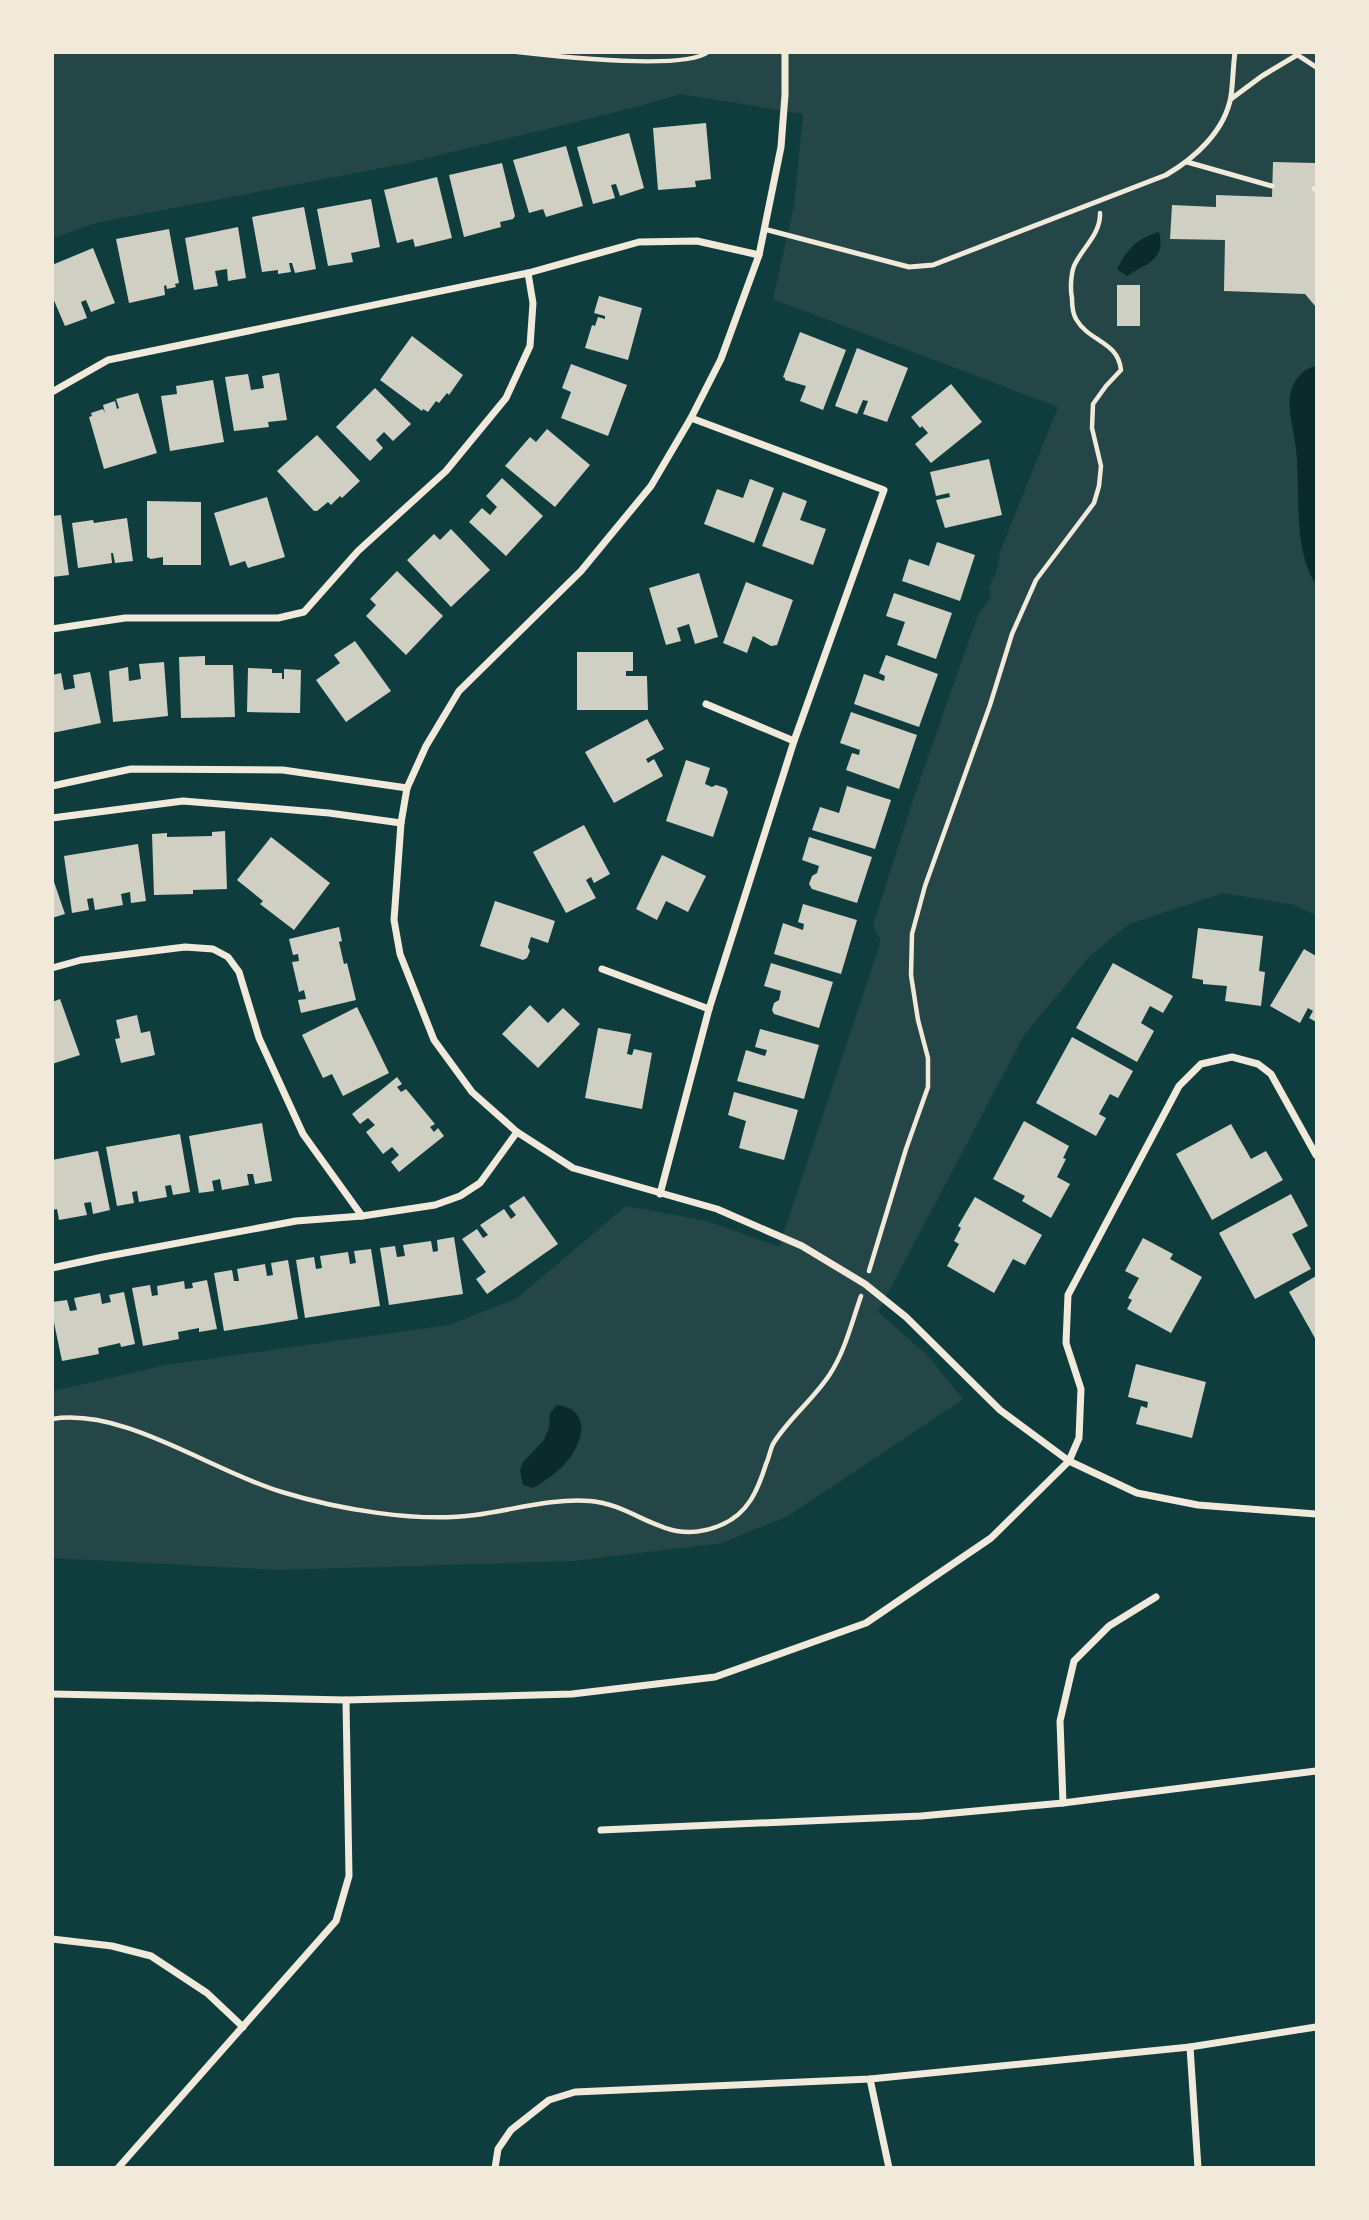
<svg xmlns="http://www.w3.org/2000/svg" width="1369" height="2220" font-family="'Space Grotesk',sans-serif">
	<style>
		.green { fill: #244646 }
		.water { fill: #0a2a2b }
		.building { fill: #cfcfc3 }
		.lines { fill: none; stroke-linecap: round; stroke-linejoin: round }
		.path { stroke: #f1e9da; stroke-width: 4.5 }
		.service { stroke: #f1e9da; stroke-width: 5 }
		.minor { stroke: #f1e9da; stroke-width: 7 }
	</style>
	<rect width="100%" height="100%" fill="#0f3d3e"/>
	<path class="green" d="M53,53H1316V915L1295,905L1223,893L1129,924L1090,956L1024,1035L878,1312L926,1354L963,1399L788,1516L722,1543L574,1561L279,1570L53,1558V1391L166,1365L449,1325L516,1299L626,1206L707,1221L779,1247L881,941L874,928V922L915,794L979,612C987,605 993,597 989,587L996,574L1000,552L1058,407L773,299L794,207L803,114L681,94L636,107L408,163L96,223L53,238Z"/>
	<g class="water">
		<path d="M1159,232C1166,260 1147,263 1127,276L1117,269C1128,248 1136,239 1159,232Z"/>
		<path d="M1316,366V585C1292,546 1301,493 1296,449C1294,432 1288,412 1290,396C1293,380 1302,369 1316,366Z"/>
		<path d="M557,1405C590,1409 585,1440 568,1460C559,1472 546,1480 533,1488L523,1485L520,1470L523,1462L544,1440L549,1428L550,1413Z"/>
	</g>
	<g class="building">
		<polygon points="706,123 711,179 695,181 696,187 658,190 653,128"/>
		<polygon points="629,133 644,188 620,196 616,184 611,185 615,198 593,204 577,147"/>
		<polygon points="566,146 583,206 546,217 543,209 529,213 513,160"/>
		<polygon points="1273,162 1315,163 1316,307 1305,294 1224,291 1225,240 1170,239 1172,205 1216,207 1216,195 1272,197"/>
		<polygon points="502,163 515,216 513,219 500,222 501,227 464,237 449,175"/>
		<polygon points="437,177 452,238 415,247 413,239 397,243 384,190"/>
		<polygon points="371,199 380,247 351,253 353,262 328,266 317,209"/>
		<polygon points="304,207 316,269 295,273 292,263 289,263 291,272 278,274 278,270 262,272 252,217"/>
		<polygon points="238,227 246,278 228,281 227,269 215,271 218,286 194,290 185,238"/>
		<polygon points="169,229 179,283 175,284 176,287 167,289 166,285 164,286 165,295 129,303 116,239"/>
		<polygon points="93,248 115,303 91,312 86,300 81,302 87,318 65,326 52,296 52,265"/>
		<rect x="1117" y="285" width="23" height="41"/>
		<polygon points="599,296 642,308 628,360 585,348 592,325 595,326 598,317 605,319 605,316 594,313"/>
		<polygon points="800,332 846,350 823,410 800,401 806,386 785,380 785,378 783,377"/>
		<polygon points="412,336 463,375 449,395 447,393 439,403 436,401 428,412 423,409 422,411 380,380"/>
		<polygon points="857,348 908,368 887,422 863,414 868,401 863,400 857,414 835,406"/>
		<polygon points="571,364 627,385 608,436 561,418 571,392 562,388"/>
		<polygon points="279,373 287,420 268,422 269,427 234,431 225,377 248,374 251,390 264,388 262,376"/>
		<polygon points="213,380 224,442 170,451 161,396 177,394 176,386"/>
		<polygon points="951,384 982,422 931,463 915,444 928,433 922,426 920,428 911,417"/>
		<polygon points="375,388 411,424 393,441 384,432 376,440 383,448 370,461 336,427"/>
		<polygon points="138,393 157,453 104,469 89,417 92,416 91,413 103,409 105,413 103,405 115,401 117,409 119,408 116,399"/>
		<polygon points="547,429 590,465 555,507 505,466 530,437 536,442"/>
		<polygon points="317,435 360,481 342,498 340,496 331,505 328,502 317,511 314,511 277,471"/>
		<polygon points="989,459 1002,515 945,528 936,500 950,497 949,493 936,496 930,472"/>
		<polygon points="502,478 543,516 506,556 469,522 482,508 490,515 497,507 486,496"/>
		<polygon points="750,479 774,488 754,543 704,524 717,489 743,498"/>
		<polygon points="783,492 807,501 800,520 826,529 813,565 762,546"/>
		<polygon points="267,497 285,557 248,568 245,561 230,566 214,513"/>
		<polygon points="147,501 201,502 201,565 163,565 163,557 151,559 147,557"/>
		<polygon points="61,515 69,575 52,577 52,516"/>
		<polygon points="127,518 133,561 115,563 113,553 111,553 112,563 78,568 72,523 93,520 94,523"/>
		<polygon points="451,529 490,570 451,607 407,560 434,534 440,540"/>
		<polygon points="937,542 975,555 960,601 902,581 909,559 929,566"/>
		<polygon points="397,571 443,616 406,655 366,616 376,605 370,599"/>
		<polygon points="699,573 718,637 695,644 689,624 677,628 681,641 666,645 649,588"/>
		<polygon points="746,582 793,600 777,645 771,646 753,636 747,653 723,643"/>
		<polygon points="894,593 952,613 936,659 897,645 905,622 886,616"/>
		<polygon points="355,641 391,691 346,722 316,680 340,663 334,655"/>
		<polygon points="577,652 633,652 633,671 626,671 626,676 647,676 648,710 577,710"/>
		<polygon points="886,655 938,674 919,727 854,704 864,674 884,681 885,676 879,673"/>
		<polygon points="205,656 205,665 233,665 235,717 181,718 179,657"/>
		<polygon points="164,662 168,716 113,722 109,671 128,667 129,681 141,679 139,664"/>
		<polygon points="248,668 272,669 272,673 282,673 282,679 284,679 284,669 301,670 300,713 247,712"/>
		<polygon points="90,672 101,723 52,733 52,675 61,673 64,690 75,688 73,675"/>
		<polygon points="851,712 917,735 899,789 846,770 852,753 859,755 860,750 840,743"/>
		<polygon points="647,719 664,749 646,759 648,763 654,759 663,776 614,803 585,752"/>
		<polygon points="686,760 710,768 705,784 712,787 716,785 726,788 728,792 713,837 666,821"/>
		<polygon points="847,786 891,800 875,849 812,830 820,807 839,813"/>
		<polygon points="584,825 610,874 594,883 591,877 586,880 596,898 566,913 533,852"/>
		<polygon points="225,831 227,889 193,890 193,894 154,895 152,834 167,833 167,837 212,836 212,832"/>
		<polygon points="271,837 330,883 294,930 260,904 263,901 237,880"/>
		<polygon points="809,837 872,857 857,903 812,889 809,884 812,876 817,873 819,866 802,860"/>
		<polygon points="138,844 146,901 131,903 130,892 121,894 123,905 95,910 93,898 87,899 89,910 72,913 64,856"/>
		<polygon points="662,855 706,876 688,912 666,901 657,920 636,909"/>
		<polygon points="52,876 65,914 52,918"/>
		<polygon points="495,901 555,921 548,943 531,937 528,947 530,951 527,958 523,960 480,946"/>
		<polygon points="803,904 857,920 841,974 774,954 783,923 803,930 804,924 798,922"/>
		<polygon points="339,927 342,941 339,942 344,964 347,963 356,1000 301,1013 298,1000 306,999 304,990 299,992 292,962 299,961 298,954 293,955 289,939"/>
		<polygon points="1198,928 1263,936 1259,971 1265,972 1261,1006 1225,1001 1227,986 1203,984 1203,980 1192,978"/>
		<polygon points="1304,949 1316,956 1316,1022 1309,1018 1313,1011 1308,1008 1300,1023 1270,1006"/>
		<polygon points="771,963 833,982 819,1028 774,1014 772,1010 774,1003 779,1000 781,991 764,986"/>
		<polygon points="1113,963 1173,996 1163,1013 1150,1006 1141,1023 1154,1031 1137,1062 1076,1028"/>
		<polygon points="60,999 80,1055 52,1064 52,1002"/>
		<polygon points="530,1005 548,1023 563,1008 580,1024 538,1068 502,1034"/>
		<polygon points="357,1007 389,1073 343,1096 332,1074 323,1078 302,1035"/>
		<polygon points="137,1015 141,1033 150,1031 155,1055 121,1063 115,1039 120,1038 116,1020"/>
		<polygon points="598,1028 631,1034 627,1054 632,1055 634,1049 652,1053 642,1109 585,1098"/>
		<polygon points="760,1029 819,1045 804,1099 737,1081 746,1050 765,1056 767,1050 755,1047"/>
		<polygon points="1072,1037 1133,1071 1118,1098 1110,1094 1099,1114 1106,1118 1096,1136 1036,1103"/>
		<polygon points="397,1077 402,1084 397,1087 401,1092 406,1089 435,1124 430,1127 434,1132 438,1128 444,1136 399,1172 391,1162 399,1155 392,1147 383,1154 366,1132 375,1125 368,1118 360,1124 352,1114"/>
		<polygon points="734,1092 798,1110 784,1160 739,1148 746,1121 728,1115"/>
		<polygon points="1024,1121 1069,1146 1063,1158 1066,1159 1057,1177 1070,1184 1051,1218 1022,1201 1025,1196 993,1179"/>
		<polygon points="262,1123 272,1181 255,1184 253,1174 247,1174 249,1185 222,1190 220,1179 212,1181 214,1191 199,1193 189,1136"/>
		<polygon points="1231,1124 1251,1159 1266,1151 1283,1180 1212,1220 1176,1154"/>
		<polygon points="180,1134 190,1192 173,1195 171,1185 165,1186 167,1197 139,1202 137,1191 132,1192 134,1203 117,1206 106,1147"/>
		<polygon points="98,1151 110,1210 93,1214 91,1202 84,1203 87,1215 59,1220 57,1209 52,1210 52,1160"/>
		<polygon points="1291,1194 1308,1226 1292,1234 1311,1269 1255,1299 1219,1233"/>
		<polygon points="524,1196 558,1244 487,1294 476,1279 486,1272 462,1239 477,1229 483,1238 488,1235 480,1225 504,1209 511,1219 516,1215 509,1206"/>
		<polygon points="975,1197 1042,1235 1025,1265 1013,1259 994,1293 947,1266 959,1244 954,1241 961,1228 958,1226"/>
		<polygon points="454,1237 463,1294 389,1305 380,1248 395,1246 397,1257 405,1256 403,1245 431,1241 433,1252 438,1251 437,1240"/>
		<polygon points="1143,1238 1173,1254 1170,1259 1202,1277 1171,1333 1127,1309 1132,1300 1128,1298 1139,1278 1125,1271"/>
		<polygon points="371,1249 380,1306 305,1318 296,1260 314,1257 316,1269 322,1268 320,1256 348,1252 350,1264 356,1263 354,1251"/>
		<polygon points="288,1260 298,1319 224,1331 214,1273 232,1270 234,1281 239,1281 237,1269 265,1264 267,1276 273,1275 271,1263"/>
		<polygon points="1316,1276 1316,1340 1289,1292"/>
		<polygon points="207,1280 217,1329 199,1332 199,1328 178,1332 179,1339 143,1346 132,1288 150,1285 152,1296 158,1295 157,1286 184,1281 185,1289 193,1288 192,1283"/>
		<polygon points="124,1292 135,1344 121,1347 120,1343 98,1348 99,1354 62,1361 52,1313 52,1302 67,1300 70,1311 77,1310 74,1298 100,1293 102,1304 111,1302 109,1295"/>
		<polygon points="1136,1364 1206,1382 1192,1438 1136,1424 1141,1406 1147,1408 1148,1402 1128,1397"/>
	</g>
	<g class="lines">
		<g class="path">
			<path d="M517,52C553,56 683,71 708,52"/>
			<path d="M869,1271L906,1149L928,1087V1058L918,1020L911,975L912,934L925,886L990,705L1012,634L1036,580L1094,503L1099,486L1101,466L1092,428L1093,404L1106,386L1121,370C1118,341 1089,342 1076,319C1073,314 1072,304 1072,298C1070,289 1071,274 1074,266C1082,248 1101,234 1100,213"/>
			<path d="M52,1419C124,1407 213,1472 282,1492C337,1509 417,1523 475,1515C513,1510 552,1498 590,1501C639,1505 666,1549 721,1525C748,1514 758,1490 766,1464C769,1458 770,1450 773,1444C788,1419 814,1399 830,1374C845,1351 852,1322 861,1296"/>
		</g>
		<g class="service">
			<polyline points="1296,54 1316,67"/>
			<polyline points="1231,99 1262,76 1297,55"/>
			<polyline points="1187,162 1272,186"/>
			<polyline points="1314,189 1316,188"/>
			<path d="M764,229L909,267L933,265L1166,175C1195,158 1225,131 1231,96C1233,82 1233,67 1235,52"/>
		</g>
		<g class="minor">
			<polyline points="785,52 785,95 781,147 759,255 721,359 691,418 651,486 581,571 459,691 426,746 407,788 401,823 394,920 400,954 434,1040 472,1092 517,1132 573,1168 717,1209 802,1246 865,1284 906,1317 1000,1410 1069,1461 1137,1493 1198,1505 1316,1514"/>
			<polyline points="52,392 108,360 528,273 639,242 697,241 759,255"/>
			<polyline points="52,629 125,618 278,618 304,612 358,551 446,471 506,398 530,346 533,303 528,273"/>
			<polyline points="706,704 794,741"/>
			<polyline points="52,786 131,769 283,770 407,788"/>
			<polyline points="52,818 183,801 329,813 401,823"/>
			<polyline points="52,968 81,960 185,947 213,949 228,957 239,972 259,1038 303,1134 362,1216"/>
			<polyline points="602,969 709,1009"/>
			<polyline points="660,1194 709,1009 794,741 884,490 691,418"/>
			<polyline points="52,1268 103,1257 296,1221 362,1216 435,1205 460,1196 480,1183 517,1132"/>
			<polyline points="52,1694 346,1700 572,1694 715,1677 866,1623 991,1538 1069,1461 1079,1438 1081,1389 1066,1343 1068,1295 1179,1086 1201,1064 1232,1057 1258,1064 1271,1074 1316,1155"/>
			<polyline points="1063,1803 1060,1721 1074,1661 1109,1626 1156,1597"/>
			<polyline points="601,1830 921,1816 1063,1803 1316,1771"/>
			<polyline points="52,1939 112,1946 151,1956 207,1993 243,2027"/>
			<polyline points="1190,2047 1198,2168"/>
			<polyline points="870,2079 889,2168"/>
			<polyline points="118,2168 336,1921 349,1876 346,1700"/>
			<polyline points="495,2168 498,2149 511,2130 549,2100 575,2092 870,2079 1190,2047 1316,2027"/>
		</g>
	</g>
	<rect width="1369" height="2220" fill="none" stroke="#f1e9da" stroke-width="108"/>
</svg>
